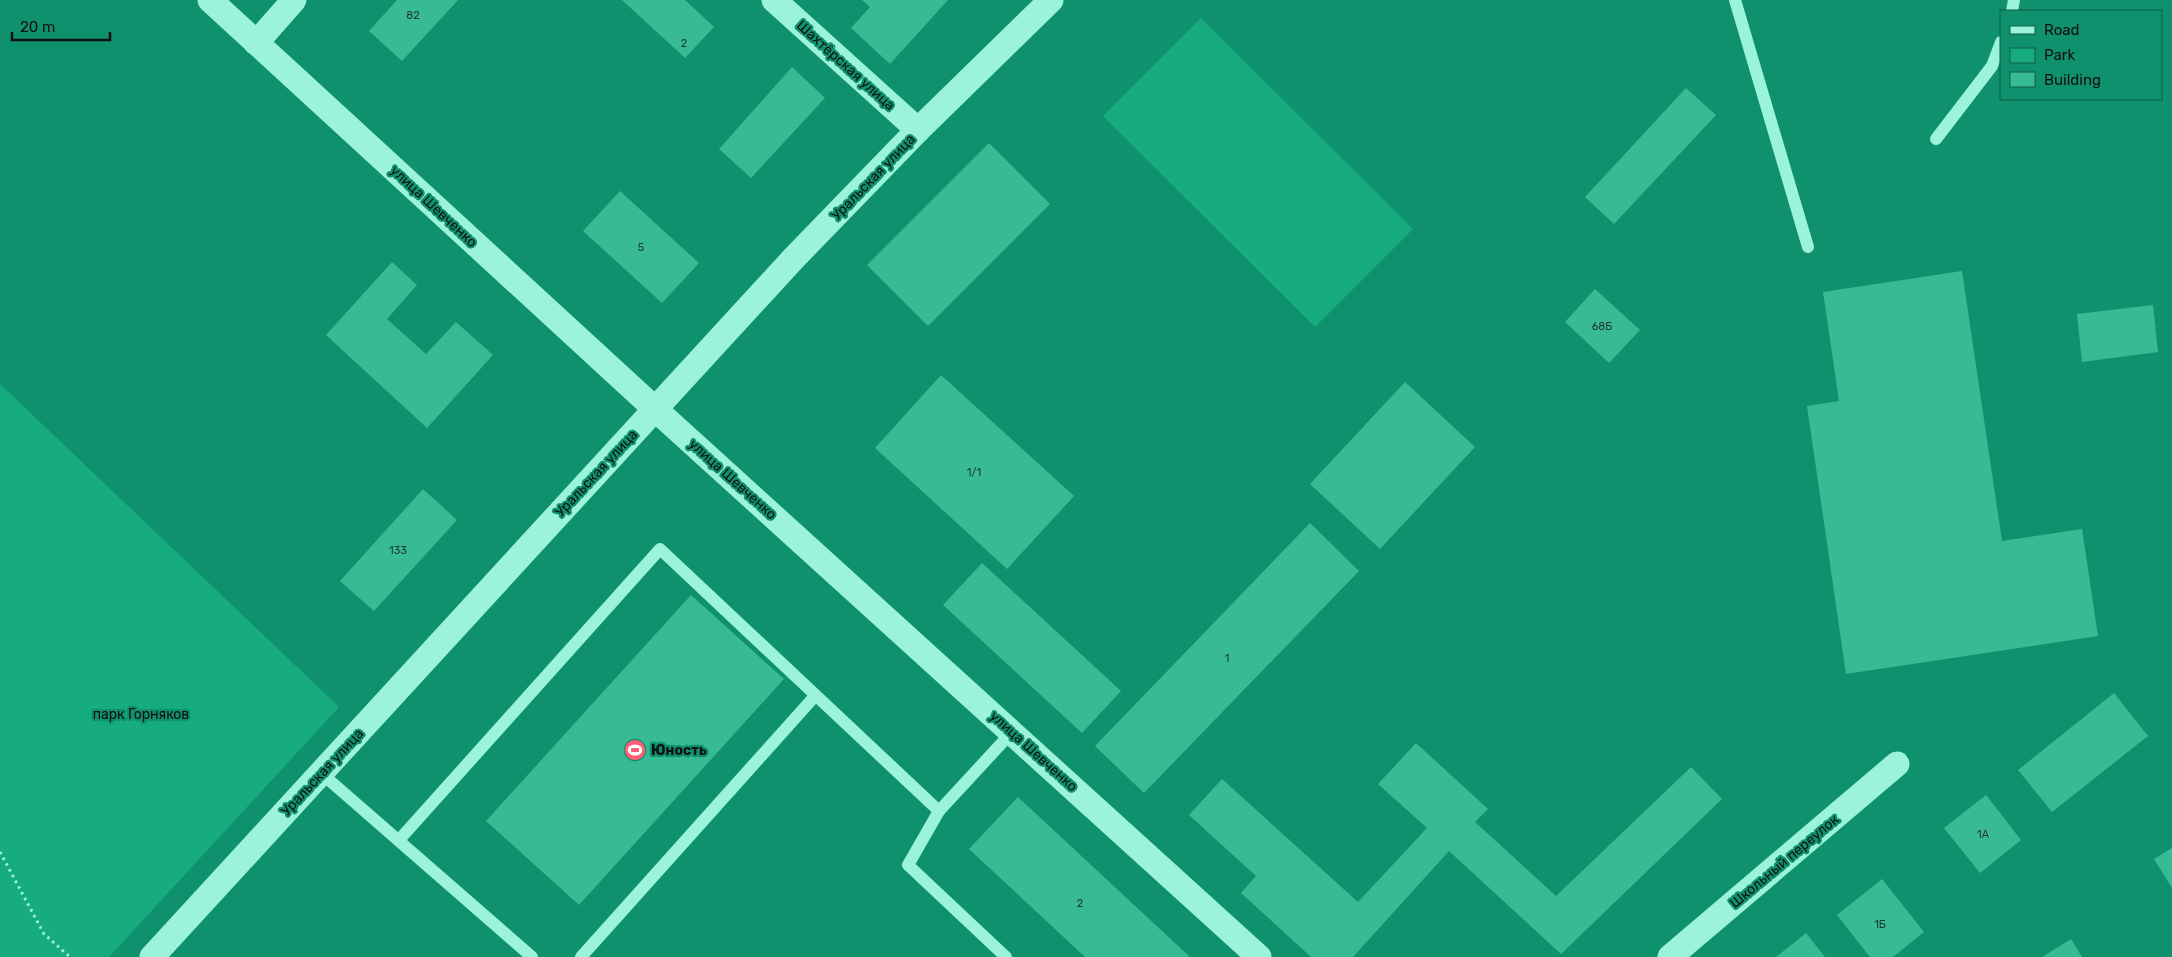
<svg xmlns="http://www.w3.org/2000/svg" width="2172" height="957" font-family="Rubik,sans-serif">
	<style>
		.green { fill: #17ac80 }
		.building { fill: #38ba95 }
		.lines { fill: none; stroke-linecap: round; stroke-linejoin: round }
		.path { stroke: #9bf3d9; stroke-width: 3; stroke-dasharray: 2.5 4; stroke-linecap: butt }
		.lane { stroke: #9bf3d9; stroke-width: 12 }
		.street { stroke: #9bf3d9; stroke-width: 25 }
		.labels { text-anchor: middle; stroke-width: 4.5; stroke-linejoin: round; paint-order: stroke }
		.number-label { font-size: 11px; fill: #1b3b32 }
		.street-label { font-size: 14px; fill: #111; stroke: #10916d }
		.park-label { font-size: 14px; fill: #111; stroke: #10916d }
		.poi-label { font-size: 14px; font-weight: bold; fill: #111; stroke: #10916d; text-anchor: start }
	</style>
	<rect width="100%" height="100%" fill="#10916d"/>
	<g class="green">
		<polygon points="1201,18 1413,229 1315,327 1103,116"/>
		<polygon points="0,384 339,707 109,957 0,957"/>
	</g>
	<g class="building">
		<polygon points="397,0 458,0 402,61 369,31"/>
		<polygon points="622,0 685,0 714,27 685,58"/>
		<polygon points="862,0 948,0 890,64 851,28 870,7"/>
		<polygon points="792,67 825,98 751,178 719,149"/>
		<polygon points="1686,88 1716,115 1614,224 1585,197"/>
		<polygon points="989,143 1050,204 928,326 867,265"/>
		<polygon points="620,191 699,263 662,303 583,231"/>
		<polygon points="392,262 417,285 387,319 426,354 456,322 493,355 427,428 326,335"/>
		<polygon points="1962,271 2002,541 2082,529 2098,636 1846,674 1807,406 1839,401 1823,292"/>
		<polygon points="1595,289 1640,330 1609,363 1565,322"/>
		<polygon points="2153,305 2158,352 2082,362 2077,314"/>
		<polygon points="941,375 1074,496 1007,569 875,448"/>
		<polygon points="1405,382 1475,447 1380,549 1310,484"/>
		<polygon points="423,489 457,520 374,611 340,581"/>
		<polygon points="1310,523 1359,571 1144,793 1095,746"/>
		<polygon points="982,563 1121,691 1082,733 943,605"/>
		<polygon points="691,595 784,679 579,905 486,821"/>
		<polygon points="2114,693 2148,736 2052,812 2018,770"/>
		<polygon points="1416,743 1488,809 1475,822 1556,896 1691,767 1722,799 1561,954 1449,851 1353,957 1311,957 1241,893 1256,876 1189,815 1222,779 1358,902 1427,828 1378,784"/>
		<polygon points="1986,795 2021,840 1980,873 1944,828"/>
		<polygon points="1018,797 1190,957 1085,957 969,849"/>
		<polygon points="2172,848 2172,888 2154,859"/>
		<polygon points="1882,879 1924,932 1893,957 1870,957 1837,915"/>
		<polygon points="1806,933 1825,957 1776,957"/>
		<polygon points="2071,939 2082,957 2042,957"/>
	</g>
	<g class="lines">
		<polyline class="path" points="0,852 44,934 70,957"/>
		<g class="lane">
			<polyline points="1735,0 1808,247"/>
			<polyline points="2012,11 2014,0"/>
			<polyline points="1936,139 1992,66 2001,42"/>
			<polyline points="321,773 532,957"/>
			<polyline points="399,840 660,549 939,811"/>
			<polyline points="581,957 815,696"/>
			<polyline points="1006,957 908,865 939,811 1012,732"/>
		</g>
		<g class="street">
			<polyline points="210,0 655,409 1259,957"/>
			<polyline points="774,0 918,130"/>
			<polyline points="256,43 294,0"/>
			<polyline points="152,957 793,259 918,130 1051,0"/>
			<polyline points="1670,957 1897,764"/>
		</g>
	</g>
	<defs>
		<g id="stadium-disc" transform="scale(1.125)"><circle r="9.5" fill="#ff5d72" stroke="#10916d"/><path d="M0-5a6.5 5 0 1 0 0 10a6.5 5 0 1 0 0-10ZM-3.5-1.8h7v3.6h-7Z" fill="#fff"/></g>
	</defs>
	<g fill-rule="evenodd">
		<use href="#stadium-disc" x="635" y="750"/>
	</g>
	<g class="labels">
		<g class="number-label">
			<text x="413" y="19">82</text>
			<text x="684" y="47">2</text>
			<text x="641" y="251">5</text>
			<text x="1602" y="330">68Б</text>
			<text x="974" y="476">1/1</text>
			<text x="398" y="554">133</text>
			<text x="1227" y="662">1</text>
			<text x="1983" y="838">1А</text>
			<text x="1080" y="907">2</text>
			<text x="1880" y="928">1Б</text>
		</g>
		<g class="street-label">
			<text transform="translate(846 65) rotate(42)" y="5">Шахтёрская улица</text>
			<text transform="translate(873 177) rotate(-46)" y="5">Уральская улица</text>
			<text transform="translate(434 206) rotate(43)" y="5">улица Шевченко</text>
			<text transform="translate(596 473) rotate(-47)" y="5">Уральская улица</text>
			<text transform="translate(733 479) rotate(42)" y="5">улица Шевченко</text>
			<text transform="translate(1034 751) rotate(42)" y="5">улица Шевченко</text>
			<text transform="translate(322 772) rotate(-47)" y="5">Уральская улица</text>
			<text transform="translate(1784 861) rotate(-40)" y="5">Школьный переулок</text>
		</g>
		<g class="park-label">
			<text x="141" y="719">парк Горняков</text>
		</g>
		<g class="poi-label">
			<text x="651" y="755">Юность</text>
		</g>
	</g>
	<rect x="2000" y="10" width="162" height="90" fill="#10916d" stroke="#105e48"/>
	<rect x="2010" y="26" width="25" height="8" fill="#9bf3d9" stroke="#105e48"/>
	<text x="2044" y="35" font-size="15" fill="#111111">Road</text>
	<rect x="2010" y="48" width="25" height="15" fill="#17ac80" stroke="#105e48"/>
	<text x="2044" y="60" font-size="15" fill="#111111">Park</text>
	<rect x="2010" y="72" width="25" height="15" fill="#38ba95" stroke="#105e48"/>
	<text x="2044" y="85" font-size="15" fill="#111111">Building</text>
	<path d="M12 32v8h98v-8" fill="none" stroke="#111111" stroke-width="2.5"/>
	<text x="20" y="32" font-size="15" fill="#111111" stroke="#10916d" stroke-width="4" paint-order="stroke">20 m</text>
</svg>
